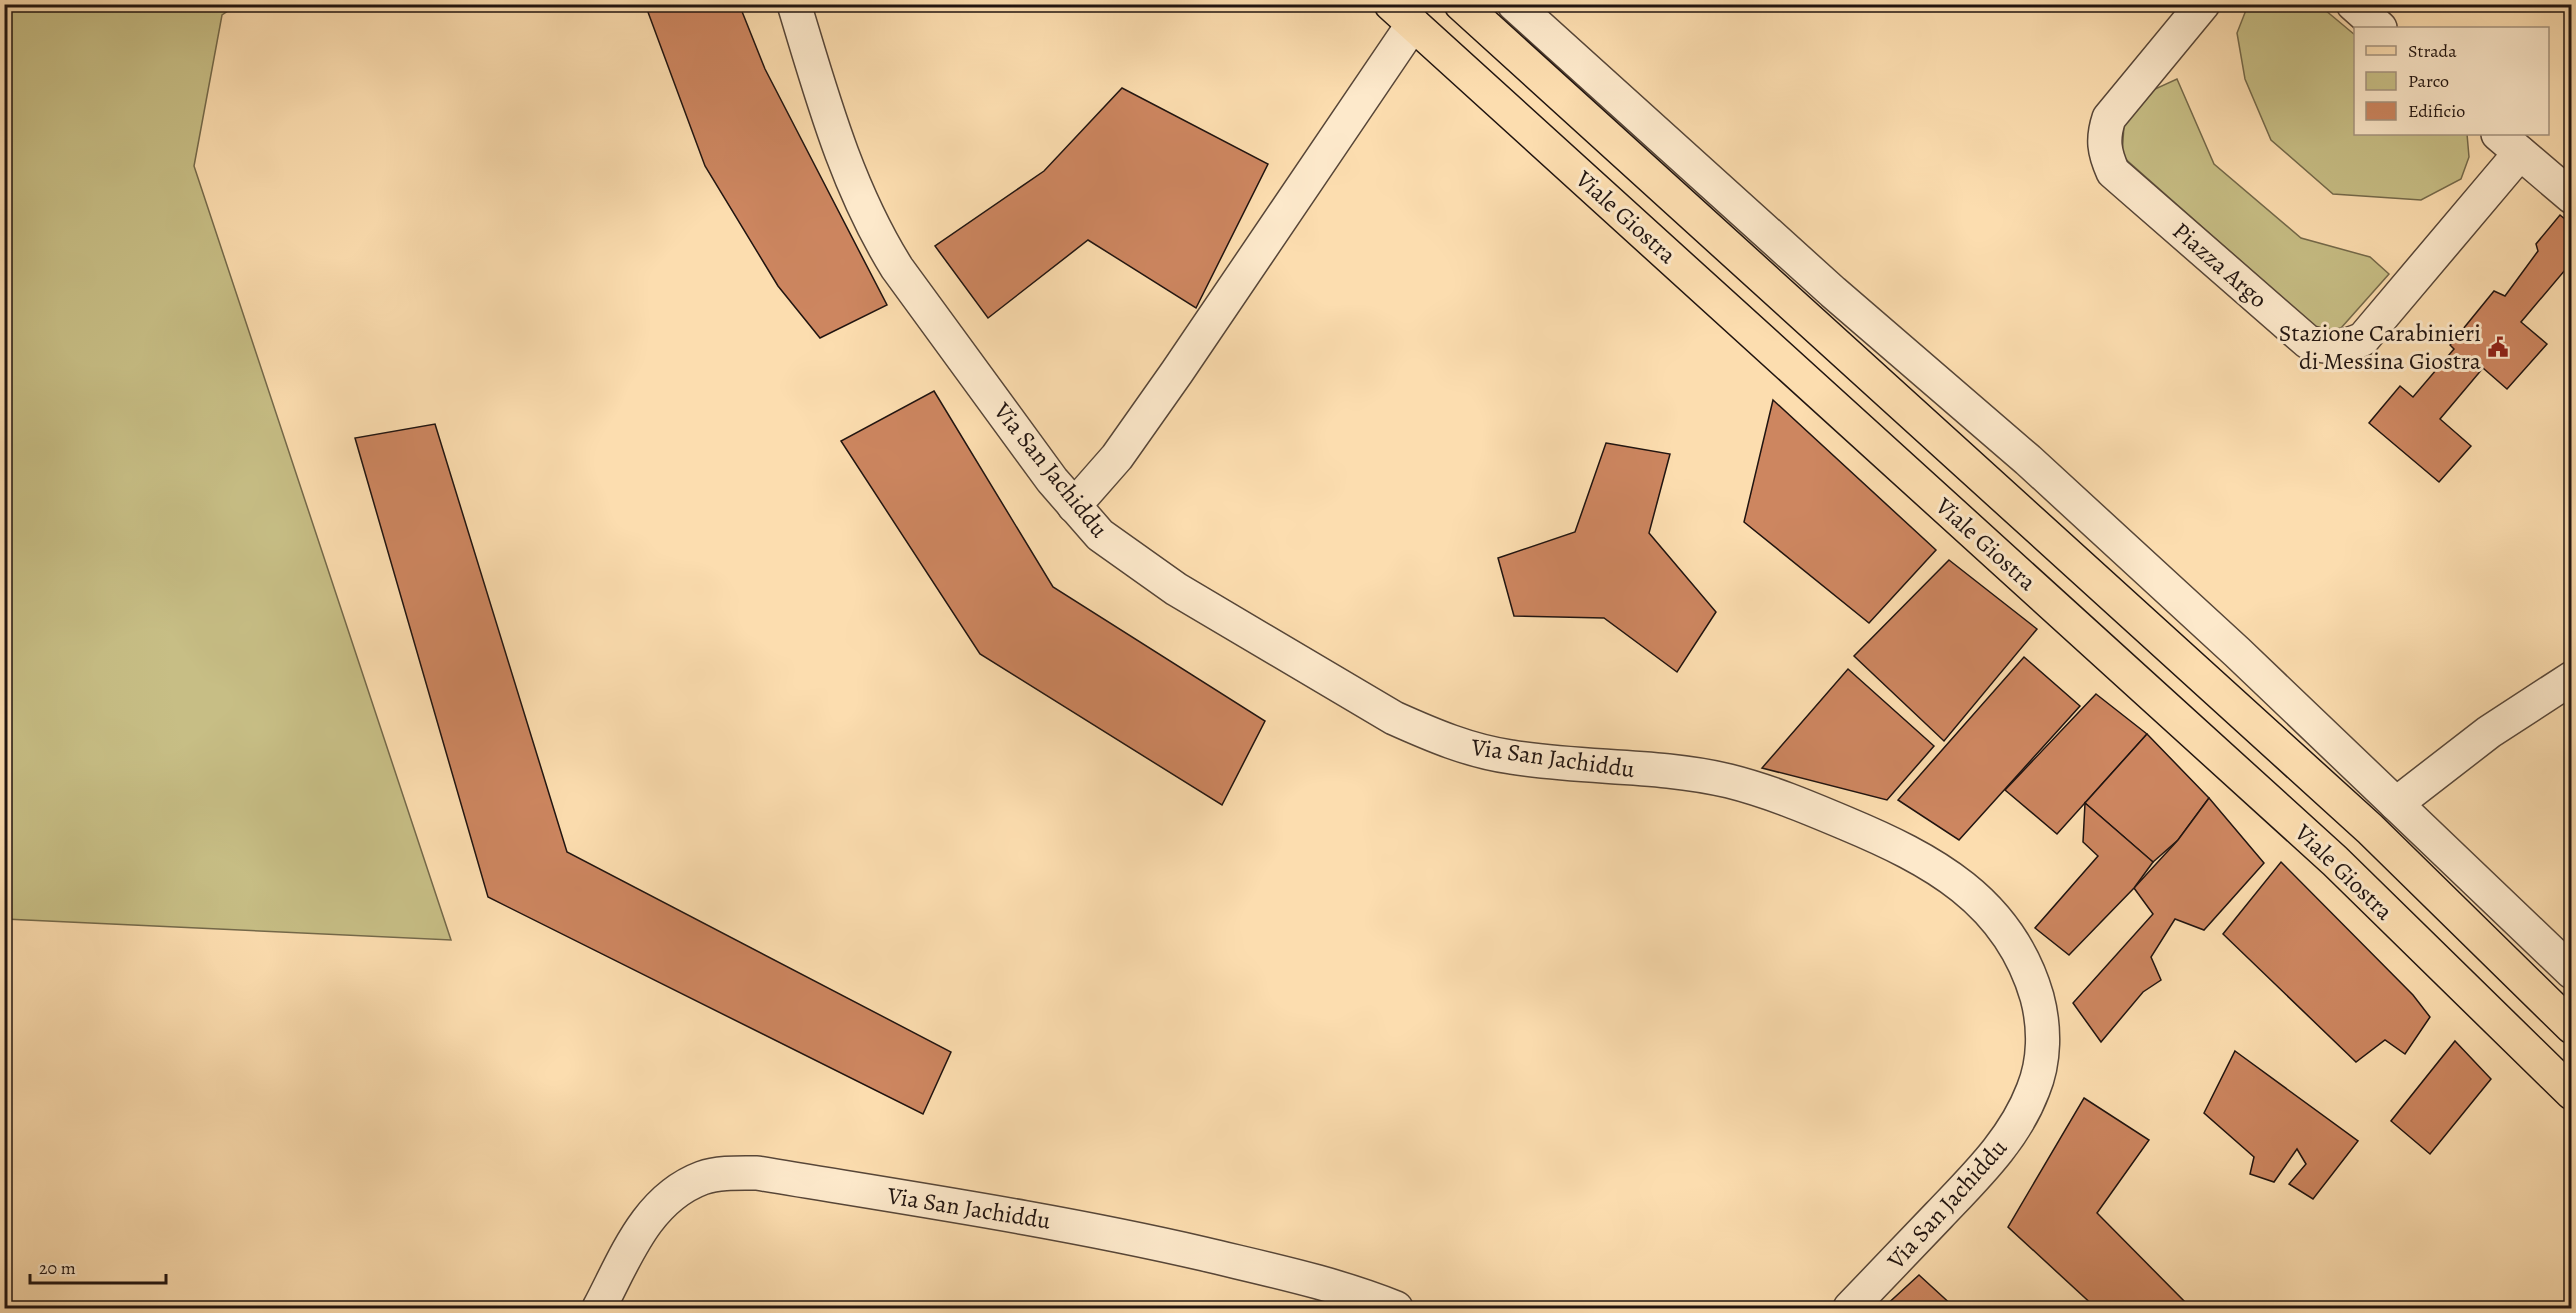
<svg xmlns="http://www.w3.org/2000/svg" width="2576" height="1313" font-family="Alegreya,serif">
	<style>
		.green { fill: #c7be85; stroke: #74694a; stroke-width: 1.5 }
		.building { fill: #cd8660; stroke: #201410; stroke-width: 1.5 }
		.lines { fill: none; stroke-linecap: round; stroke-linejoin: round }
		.minor-casing { stroke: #574638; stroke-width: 36 }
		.major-casing { stroke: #201410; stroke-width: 36 }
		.minor { stroke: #fde9cb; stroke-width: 33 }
		.major { stroke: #fcddaf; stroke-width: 33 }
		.labels { text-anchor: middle; stroke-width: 6; stroke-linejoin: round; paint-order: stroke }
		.street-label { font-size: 24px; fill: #201410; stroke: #fde9cb }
		.poi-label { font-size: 24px; fill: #201410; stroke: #fde9cb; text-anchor: end }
	</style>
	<rect width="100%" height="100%" fill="#fcddaf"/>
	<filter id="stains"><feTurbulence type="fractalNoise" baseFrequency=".00333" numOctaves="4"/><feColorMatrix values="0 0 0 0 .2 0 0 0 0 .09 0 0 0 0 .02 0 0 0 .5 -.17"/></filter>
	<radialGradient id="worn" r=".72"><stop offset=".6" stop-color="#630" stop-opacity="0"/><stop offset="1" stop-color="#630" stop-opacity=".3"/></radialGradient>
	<g class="green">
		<polygon points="5,4 237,5 222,15 194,166 451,940 5,919"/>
		<polygon points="2248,5 2319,5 2355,35 2356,134 2467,134 2469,157 2461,179 2421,200 2333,194 2271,140 2245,79 2237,33"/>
		<polygon points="2177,79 2214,164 2301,238 2370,257 2389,274 2341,328 2320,331 2122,156 2124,125 2155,89"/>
	</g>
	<g class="building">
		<polygon points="645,4 739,4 765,69 887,305 820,338 778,286 705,166"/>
		<polygon points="1122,88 1268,164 1196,308 1088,240 988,318 935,246 1044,171"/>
		<polygon points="2560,215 2572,225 2572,276 2565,270 2521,322 2547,344 2507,389 2483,368 2440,419 2471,446 2439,482 2369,423 2400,386 2413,397 2454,349 2450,345 2494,291 2505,296 2538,251 2536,244"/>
		<polygon points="934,391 1053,587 1265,721 1222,805 980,654 841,441"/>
		<polygon points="1773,400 1936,550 1869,623 1744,522"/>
		<polygon points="435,424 567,852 951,1052 923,1114 488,897 355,438"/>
		<polygon points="1606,443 1670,454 1649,533 1716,612 1677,672 1604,618 1514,616 1498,558 1575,532"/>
		<polygon points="1949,560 2037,629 1944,741 1854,656"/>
		<polygon points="2024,657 2080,706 1959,840 1898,800"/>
		<polygon points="1848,669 1934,746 1887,800 1762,768"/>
		<polygon points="2096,694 2147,734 2057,834 2005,790"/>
		<polygon points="2147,734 2209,798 2178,840 2153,862 2085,803"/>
		<polygon points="2209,798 2264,863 2204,930 2175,919 2151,957 2161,980 2143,992 2101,1042 2073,1003 2153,914 2134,888 2178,840"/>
		<polygon points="2085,803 2153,862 2134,888 2069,955 2035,928 2098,856 2083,842"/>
		<polygon points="2281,862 2413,995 2430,1017 2405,1054 2385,1040 2356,1062 2223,934"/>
		<polygon points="2455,1041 2491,1079 2430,1154 2391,1121"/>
		<polygon points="2235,1051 2358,1141 2313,1199 2289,1184 2306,1164 2297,1149 2274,1182 2250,1174 2254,1157 2204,1113"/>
		<polygon points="2084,1098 2149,1140 2097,1213 2191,1308 2096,1308 2008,1227"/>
		<polygon points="1919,1275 1955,1308 1883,1308"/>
	</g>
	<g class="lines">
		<g class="minor-casing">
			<g id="minor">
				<path d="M794,4C822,96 846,186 897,268L1052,480L1100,535L1176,589L1394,718C1432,735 1469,751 1511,757C1583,769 1658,764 1729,781C1769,791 1807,807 1845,823C1931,859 2009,900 2037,997C2045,1027 2045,1061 2033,1090C2014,1140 1975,1177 1939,1215C1909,1246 1880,1277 1850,1308"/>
				<polyline points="1514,4 1833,292 2028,460 2237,652 2572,972"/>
				<path d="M2203,4L2109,118C2102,139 2104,152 2113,172L2308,342C2331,349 2340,349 2363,339L2520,153"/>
				<polyline points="2353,4 2380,28"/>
				<polyline points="2498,134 2572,197"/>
				<polyline points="1074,506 1117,457 1177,372 1413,24"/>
				<polyline points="2396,804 2489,732 2572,678"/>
				<path d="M599,1308C625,1259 646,1199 702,1178C719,1172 739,1173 757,1173C907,1198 1057,1220 1204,1254C1270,1270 1334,1283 1396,1308"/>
			</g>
		</g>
		<g class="major-casing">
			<g id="major">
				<polyline points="1391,4 2335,861 2572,1093"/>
				<polyline points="1461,4 2370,829 2572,1027"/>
			</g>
		</g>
		<use href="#minor" class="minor"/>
		<use href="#major" class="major"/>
	</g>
	<defs>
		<g id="civic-bare" transform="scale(1.62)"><path d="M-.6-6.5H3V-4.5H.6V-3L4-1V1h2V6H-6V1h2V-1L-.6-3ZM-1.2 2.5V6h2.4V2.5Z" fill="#8f2418" stroke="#fde9cb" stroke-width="2.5" paint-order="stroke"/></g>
	</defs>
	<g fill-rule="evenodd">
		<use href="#civic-bare" x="2498" y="347"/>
	</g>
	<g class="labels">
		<g class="street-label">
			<text transform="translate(1626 217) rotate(42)" y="8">Viale Giostra</text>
			<text transform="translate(2220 265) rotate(41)" y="8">Piazza Argo</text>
			<text transform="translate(1051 470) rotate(51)" y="8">Via San Jachiddu</text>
			<text transform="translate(1986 544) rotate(42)" y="8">Viale Giostra</text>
			<text transform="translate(1553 758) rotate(8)" y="8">Via San Jachiddu</text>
			<text transform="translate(2344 872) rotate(44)" y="8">Viale Giostra</text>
			<text transform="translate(1947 1204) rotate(-48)" y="8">Via San Jachiddu</text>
			<text transform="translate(969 1208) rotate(9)" y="8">Via San Jachiddu</text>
		</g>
		<g class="poi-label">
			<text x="2481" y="341">Stazione Carabinieri<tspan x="2481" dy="28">di Messina Giostra</tspan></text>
		</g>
	</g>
	<rect width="2576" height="1313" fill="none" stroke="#fcddaf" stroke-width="24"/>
	<rect x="6" y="6" width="2564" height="1301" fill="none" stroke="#201410" stroke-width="3"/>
	<rect x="12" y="12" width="2552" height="1289" fill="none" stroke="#201410" stroke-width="1.5"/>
	<rect x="2354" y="27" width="195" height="108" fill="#fde9cb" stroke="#a59480" stroke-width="1.5"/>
	<rect x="2366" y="46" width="30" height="9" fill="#fcddaf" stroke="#a59480" stroke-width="1.5"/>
	<text x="2408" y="57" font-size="18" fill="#201410">Strada</text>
	<rect x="2366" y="72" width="30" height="18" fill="#c7be85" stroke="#a59480" stroke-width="1.5"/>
	<text x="2408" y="87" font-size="18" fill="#201410">Parco</text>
	<rect x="2366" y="102" width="30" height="18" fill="#cd8660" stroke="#a59480" stroke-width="1.5"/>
	<text x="2408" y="117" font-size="18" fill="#201410">Edificio</text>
	<path d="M30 1274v9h136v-9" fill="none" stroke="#201410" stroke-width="3"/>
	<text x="39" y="1274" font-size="18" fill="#201410" stroke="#fde9cb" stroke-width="4.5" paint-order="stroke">20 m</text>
	<rect width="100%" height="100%" filter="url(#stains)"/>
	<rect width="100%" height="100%" fill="url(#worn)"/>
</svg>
